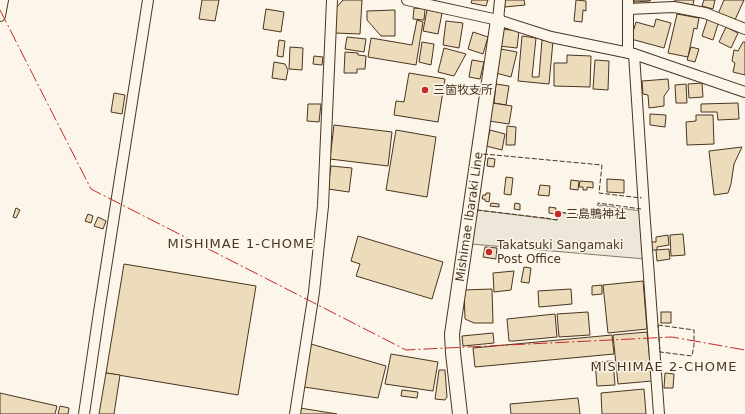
<svg xmlns="http://www.w3.org/2000/svg" width="745" height="414" font-family="'DejaVu Sans','Noto Sans JP',sans-serif">
	<style>
		.parking { fill: #ede7d9; stroke: #887966 }
		.building { fill: #ecdcbc; stroke: #4a3520 }
		.lines { fill: none; stroke-linecap: round; stroke-linejoin: round }
		.street-casing { stroke: #4a3520; stroke-width: 12 }
		.secondary-casing { stroke: #4a3520; stroke-width: 16 }
		.street { stroke: #fbf6e9; stroke-width: 10 }
		.secondary { stroke: #fbf6e9; stroke-width: 14 }
		.fence { stroke: #4a3520; stroke-width: 1; stroke-dasharray: 5 2; stroke-linecap: butt }
		.power { stroke: #c62828; stroke-width: 1; stroke-dasharray: 14 3 2 3; stroke-linecap: butt }
		.poi-dot { fill: #c62828; stroke: #fbf6e9; stroke-width: 1.5 }
		.labels { text-anchor: middle; stroke-width: 3; stroke-linejoin: round; paint-order: stroke }
		.poi-label { font-size: 12px; fill: #4a3520; stroke: #fbf6e9; text-anchor: start }
		.street-label { font-size: 12px; fill: #4a3520; stroke: #fbf6e9 }
		.neighbourhood-label { font-size: 13px; letter-spacing: 1px; fill: #4a3520; stroke: #fbf6e9 }
	</style>
	<rect width="100%" height="100%" fill="#fbf6e9"/>
	<polygon class="parking" points="600,205 641,211 645,259 471,244 477,210 557,220 559,212 598,219"/>
	<g class="building">
		<polygon points="202,0 219,0 215,21 199,19"/>
		<polygon points="343,0 362,0 360,34 335,33 336,8"/>
		<polygon points="472,0 488,0 486,6 471,3"/>
		<polygon points="504,0 524,0 525,5 505,7"/>
		<polygon points="576,0 586,1 586,11 583,10 582,22 574,21"/>
		<polygon points="634,0 651,0 650,1 634,2"/>
		<polygon points="675,0 694,0 693,5 675,2"/>
		<polygon points="704,0 715,0 713,9 702,6"/>
		<polygon points="724,0 744,0 734,22 718,14"/>
		<polygon points="414,8 425,9 424,20 413,19"/>
		<polygon points="266,9 284,12 281,32 263,29"/>
		<polygon points="395,10 395,36 381,36 367,20 367,11"/>
		<polygon points="427,10 442,13 438,34 423,31"/>
		<polygon points="677,14 699,18 697,29 694,28 688,57 668,53"/>
		<polygon points="708,17 719,21 713,40 702,36"/>
		<polygon points="656,19 671,23 664,48 631,39 636,22 654,27"/>
		<polygon points="417,20 423,22 416,65 368,57 371,38 412,45"/>
		<polygon points="446,21 463,23 459,48 443,45"/>
		<polygon points="726,27 738,33 731,48 719,42"/>
		<polygon points="502,29 519,31 517,48 499,46"/>
		<polygon points="473,32 488,37 483,54 468,49"/>
		<polygon points="522,36 536,38 532,77 539,77 542,40 553,41 549,84 518,81"/>
		<polygon points="347,37 366,39 364,52 345,49"/>
		<polygon points="279,40 285,41 283,57 277,56"/>
		<polygon points="422,42 434,44 431,65 419,62"/>
		<polygon points="743,42 745,42 745,75 733,72 735,63 732,61 734,50 738,51"/>
		<polygon points="290,47 303,48 302,70 289,69"/>
		<polygon points="691,47 699,49 695,62 687,60"/>
		<polygon points="444,48 466,54 454,76 438,72"/>
		<polygon points="501,49 517,52 511,77 496,73"/>
		<polygon points="345,52 358,53 358,55 366,56 365,69 357,69 357,73 344,73"/>
		<polygon points="567,55 591,56 590,87 554,86 554,63 567,63"/>
		<polygon points="314,56 323,57 322,65 313,64"/>
		<polygon points="472,60 484,62 480,79 469,77"/>
		<polygon points="595,60 609,61 608,90 593,89"/>
		<polygon points="274,62 285,64 288,70 286,80 272,78"/>
		<polygon points="409,73 445,79 438,122 394,115 396,101 404,102"/>
		<polygon points="668,79 669,89 664,96 664,106 649,108 648,95 643,94 642,81"/>
		<polygon points="702,83 703,97 689,98 688,84"/>
		<polygon points="496,84 509,86 506,105 494,103"/>
		<polygon points="686,84 687,103 676,103 675,85"/>
		<polygon points="114,93 125,95 122,114 111,112"/>
		<polygon points="492,103 512,106 509,124 489,121"/>
		<polygon points="738,103 739,119 718,120 717,112 701,112 701,104"/>
		<polygon points="308,104 321,104 319,122 307,121"/>
		<polygon points="650,114 666,115 665,127 650,125"/>
		<polygon points="696,115 713,115 714,144 687,145 686,122 696,121"/>
		<polygon points="334,125 392,132 388,166 330,159"/>
		<polygon points="507,126 516,127 515,145 506,145"/>
		<polygon points="396,130 436,137 427,197 386,190"/>
		<polygon points="490,130 505,134 502,150 486,146"/>
		<polygon points="742,147 734,164 731,184 728,193 714,195 709,151"/>
		<polygon points="488,158 495,159 494,167 487,166"/>
		<polygon points="331,166 352,168 349,192 328,189"/>
		<polygon points="506,177 513,178 511,195 504,194"/>
		<polygon points="607,179 624,180 624,193 607,192"/>
		<polygon points="571,180 579,181 578,190 570,189"/>
		<polygon points="580,181 593,182 593,188 587,187 587,190 583,190 583,187 579,187"/>
		<polygon points="540,185 550,186 549,196 538,195"/>
		<polygon points="486,193 490,193 489,202 485,201 485,199 482,199 483,195 486,195"/>
		<polygon points="491,203 499,204 499,207 490,206"/>
		<polygon points="515,203 520,204 520,210 514,209"/>
		<polygon points="549,207 556,208 555,214 549,213"/>
		<polygon points="16,208 20,210 16,218 13,217"/>
		<polygon points="88,214 93,216 91,223 85,221"/>
		<polygon points="98,217 106,221 103,229 94,226"/>
		<polygon points="683,234 685,255 671,256 670,235"/>
		<polygon points="668,235 669,245 657,247 657,250 652,250 651,242 656,242 656,237"/>
		<polygon points="358,236 443,262 432,299 356,276 360,264 351,261"/>
		<polygon points="485,247 497,248 496,259 483,257"/>
		<polygon points="669,249 670,259 657,261 656,250"/>
		<polygon points="124,264 256,286 238,395 106,373"/>
		<polygon points="524,267 531,268 529,283 521,282"/>
		<polygon points="514,271 511,290 494,292 493,273"/>
		<polygon points="643,281 647,329 608,333 603,285"/>
		<polygon points="602,285 602,294 592,295 592,286"/>
		<polygon points="492,289 493,323 474,323 465,319 464,290"/>
		<polygon points="571,289 572,304 539,307 538,291"/>
		<polygon points="588,312 590,335 559,337 557,314"/>
		<rect x="661" y="312" width="10" height="11"/>
		<polygon points="555,314 557,337 514,341 509,341 507,319"/>
		<polygon points="647,332 652,381 618,384 613,335"/>
		<polygon points="493,333 494,343 463,346 462,336"/>
		<polygon points="612,335 614,354 475,367 473,348"/>
		<polygon points="311,344 386,366 378,398 304,387"/>
		<polygon points="391,354 438,362 433,391 385,384"/>
		<polygon points="613,361 615,385 597,386 595,362"/>
		<polygon points="439,370 445,370 447,397 445,400 435,399"/>
		<polygon points="106,373 120,375 114,414 99,414"/>
		<polygon points="665,373 674,374 673,388 664,388"/>
		<polygon points="644,389 646,414 602,414 601,393"/>
		<polygon points="402,390 418,392 417,398 401,396"/>
		<polygon points="0,393 57,406 55,414 0,414"/>
		<polygon points="578,398 580,414 511,414 510,404"/>
		<polygon points="60,406 69,408 68,414 58,414"/>
		<polygon points="300,408 337,414 299,414"/>
	</g>
	<g class="lines">
		<g class="street-casing">
			<g id="street">
				<polyline points="407,0 498,20 551,37 634,54 745,92"/>
				<polyline points="628,9 674,7 705,13 745,29"/>
				<polyline points="0,16 3,0"/>
				<polyline points="498,20 500,0"/>
				<polyline points="628,53 628,0"/>
				<polyline points="634,54 644,208 659,414"/>
				<polyline points="84,414 99,312 148,0"/>
				<polyline points="295,414 314,292 323,206 332,0"/>
			</g>
		</g>
		<g class="secondary-casing">
			<g id="secondary">
				<path id="s1" d="M460,414L453,353L452,334L498,20"/>
			</g>
		</g>
		<use href="#street" class="street"/>
		<use href="#secondary" class="secondary"/>
		<g class="fence">
			<polyline points="484,155 484,154 602,165 599,193 641,198 641,197"/>
			<polyline points="477,210 545,218"/>
			<polyline points="546,218 557,220 559,212 597,218 598,203 641,209"/>
			<polygon points="658,325 694,330 694,345 692,356 660,352"/>
		</g>
		<polyline class="power" points="0,10 91,189 406,350 672,337 745,350"/>
	</g>
	<g class="poi-dot">
		<circle cx="425" cy="90" r="4"/>
		<circle cx="558" cy="214" r="4"/>
		<circle cx="489" cy="252" r="4"/>
	</g>
	<g class="labels">
		<g class="poi-label">
			<text x="433" y="94">三箇牧支所</text>
			<text x="566" y="218">三島鴨神社</text>
			<text x="497" y="249">Takatsuki Sangamaki<tspan x="497" dy="14">Post Office</tspan></text>
		</g>
		<g class="street-label">
			<text dy="4" stroke="none"><textPath href="#s1" startOffset="199">Mishimae Ibaraki Line</textPath></text>
		</g>
		<g class="neighbourhood-label">
			<text x="241" y="248">MISHIMAE 1-CHOME</text>
			<text x="664" y="371">MISHIMAE 2-CHOME</text>
		</g>
	</g>
</svg>
